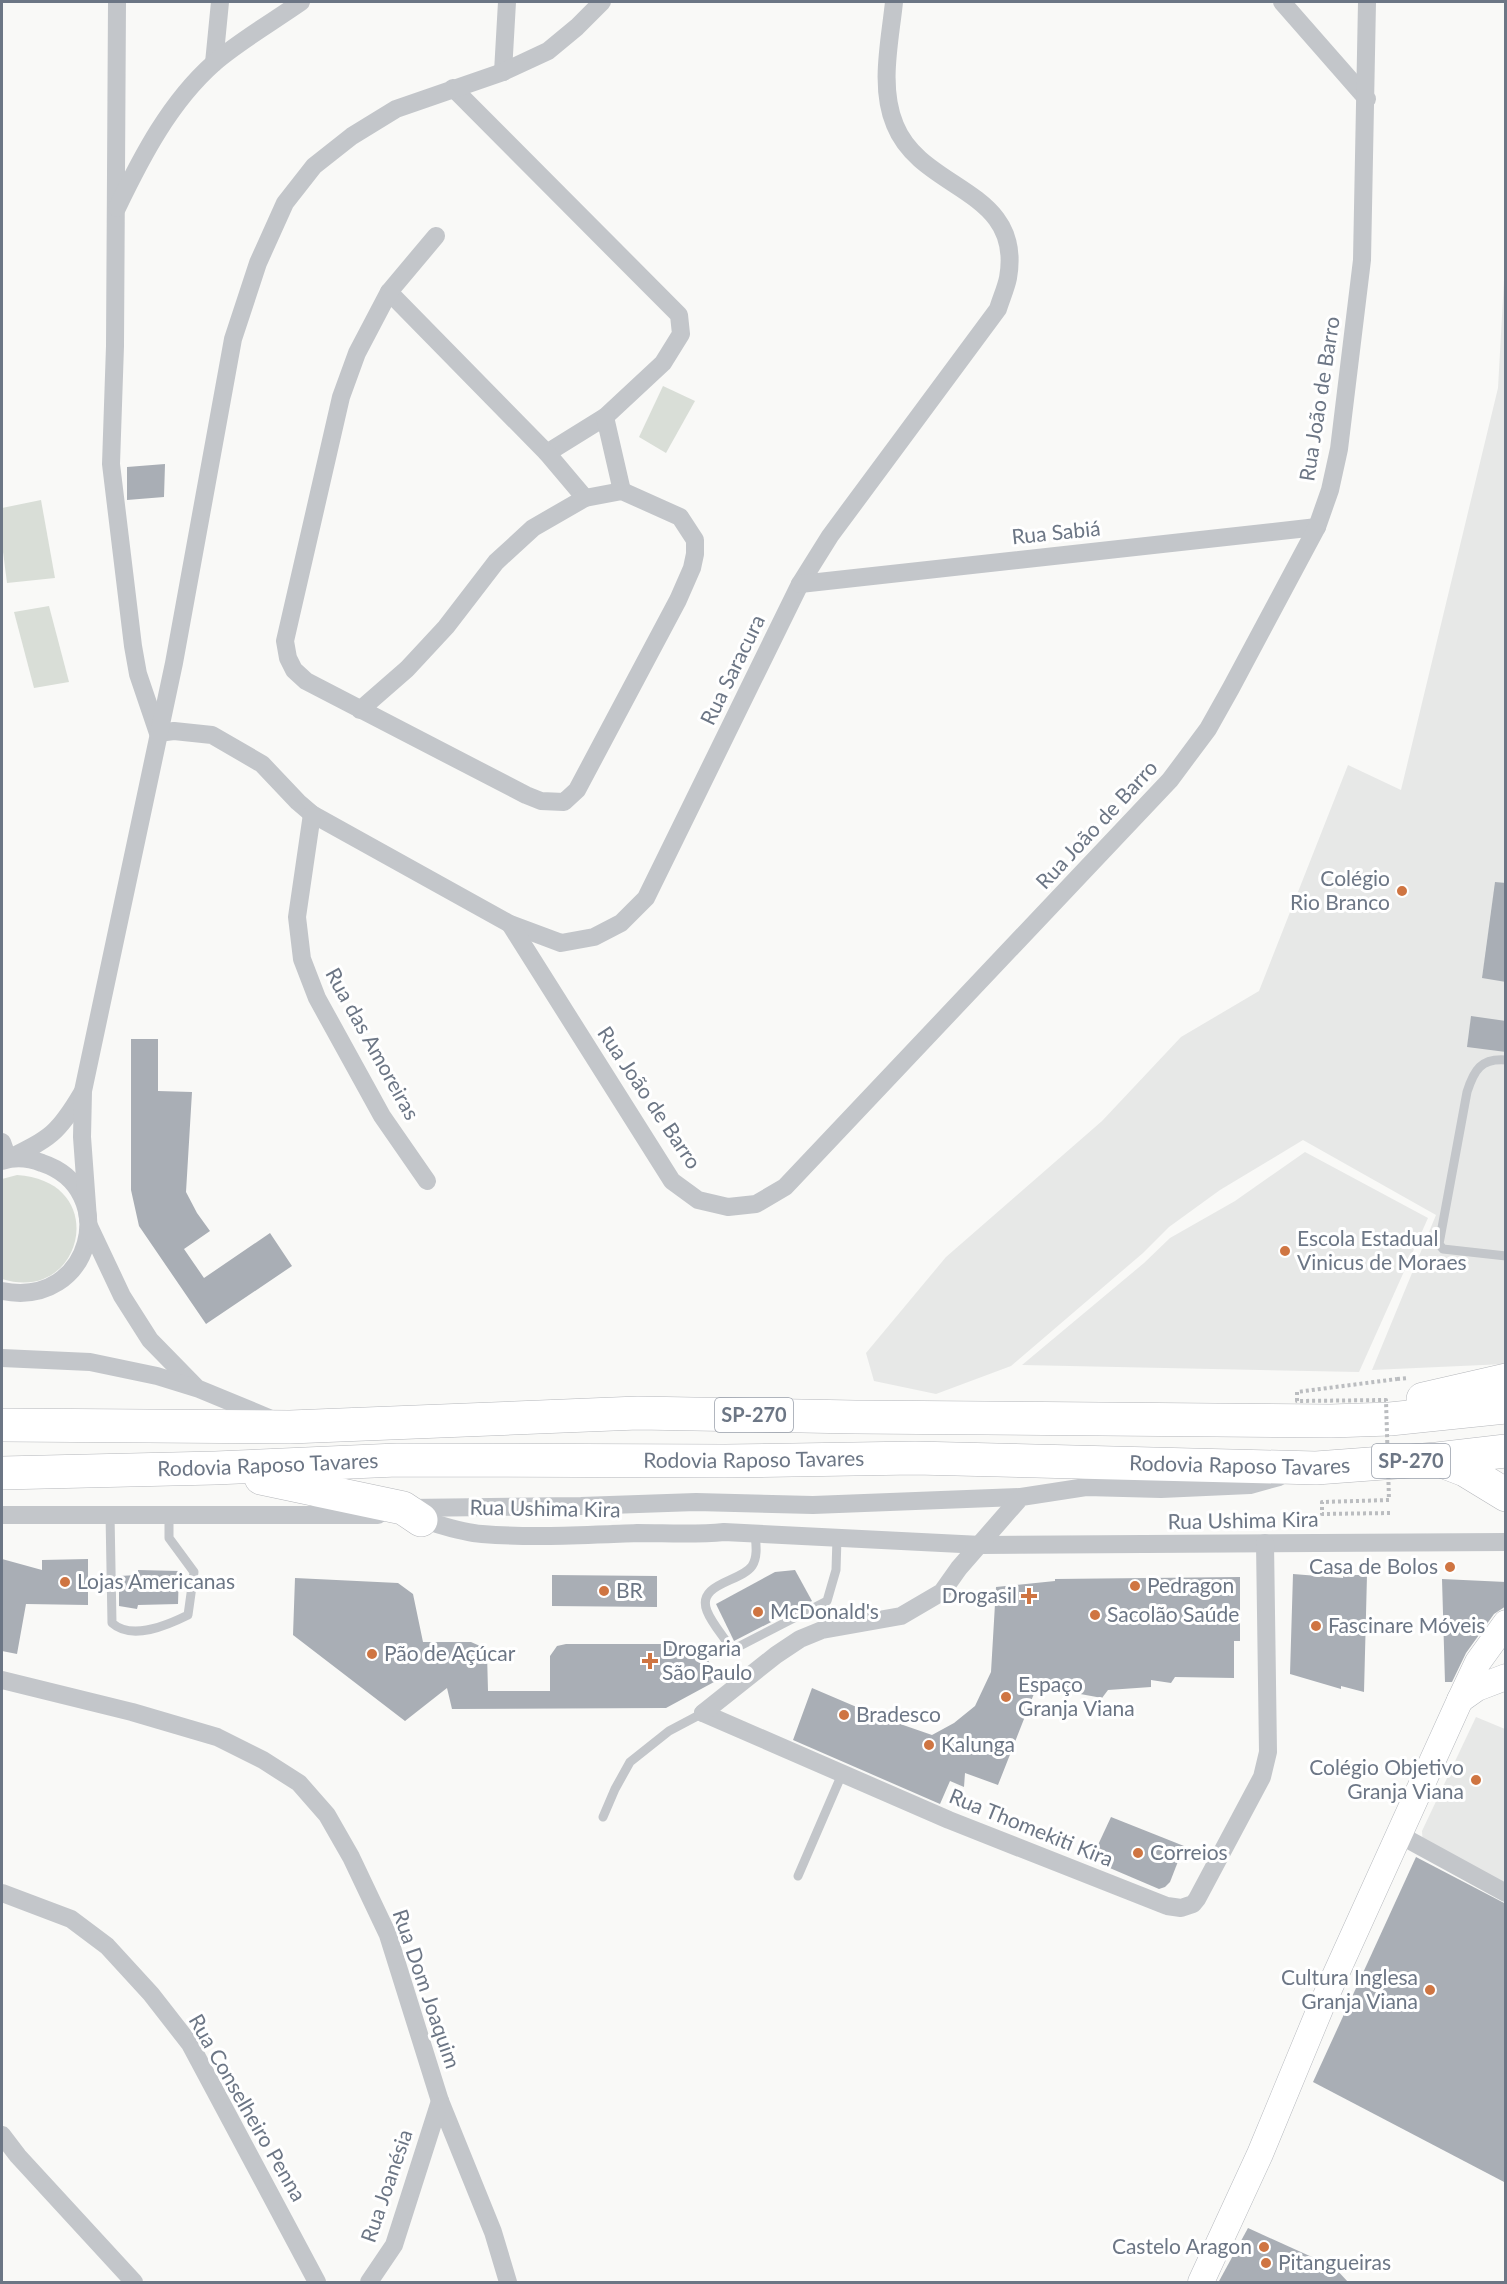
<svg xmlns="http://www.w3.org/2000/svg" width="1507" height="2284" font-family="Lato,sans-serif">
	<style>
		.built { fill: #e7e8e7 }
		.green { fill: #d9ded7 }
		.building { fill: #a9aeb5 }
		.lines { fill: none; stroke-linecap: round; stroke-linejoin: round }
		.secondary-casing { stroke: #b6b9be; stroke-width: 27 }
		.highway-casing { stroke: #b5b7bb; stroke-width: 34 }
		.path { stroke: #bbbdc0; stroke-width: 4; stroke-dasharray: 3 3; stroke-linecap: butt }
		.lane { stroke: #c3c6ca; stroke-width: 9 }
		.street { stroke: #c3c6ca; stroke-width: 18 }
		.secondary { stroke: #fff; stroke-width: 26 }
		.highway { stroke: #fff; stroke-width: 33 }
		.path-bridge { stroke: #bbbdc0; stroke-width: 4; stroke-dasharray: 3 3; stroke-linecap: butt }
		.poi-dot { fill: #cf7542; stroke: #fff; stroke-width: 2 }
		.labels { text-anchor: middle; stroke-width: 6; stroke-linejoin: round; paint-order: stroke }
		.shield { fill: #fff; stroke: #989faa; stroke-width: 1.5 }
		.shield-label { font-size: 20px; font-weight: bold; fill: #6c7685 }
		.street-label { font-size: 21px; fill: #6c7685; stroke: #fff }
		.poi-label { font-size: 21px; fill: #6c7685; stroke: #fff; text-anchor: start }
	</style>
	<rect width="100%" height="100%" fill="#f9f9f7"/>
	<g class="built">
		<polygon points="1505,262 1505,1364 1372,1370 1436,1215 1303,1140 1220,1190 1169,1227 1143,1253 1011,1366 936,1394 874,1381 866,1353 946,1257 1102,1121 1181,1037 1259,991 1348,765 1401,790 1498,388"/>
		<polygon points="1305,1152 1428,1218 1359,1372 1022,1365 1144,1263 1170,1238 1235,1201"/>
		<polygon points="1476,1717 1505,1729 1505,1893 1423,1848 1422,1831"/>
	</g>
	<g class="green">
		<polygon points="663,386 695,401 666,453 639,437"/>
		<polygon points="41,500 55,578 7,583 2,544 2,508"/>
		<polygon points="49,606 69,682 34,688 14,612"/>
		<path d="M17,1175C112,1181 83,1305 2,1279V1179Z"/>
	</g>
	<g class="building">
		<polygon points="165,464 164,497 127,500 127,467"/>
		<polygon points="1495,882 1506,883 1506,982 1482,978"/>
		<polygon points="1471,1016 1506,1021 1506,1052 1467,1047"/>
		<polygon points="131,1039 158,1039 158,1091 192,1092 186,1192 197,1213 210,1231 184,1249 204,1278 270,1233 292,1266 206,1324 139,1226 131,1190"/>
		<polygon points="2,1559 42,1570 42,1560 88,1559 88,1605 26,1604 17,1654 2,1651"/>
		<polygon points="138,1570 179,1571 178,1604 138,1605 137,1609 119,1606 119,1576 138,1575"/>
		<polygon points="795,1570 812,1601 734,1641 716,1604 775,1572"/>
		<polygon points="1293,1574 1343,1578 1343,1575 1367,1575 1364,1692 1341,1686 1341,1689 1290,1674"/>
		<polygon points="552,1575 657,1576 657,1607 552,1606"/>
		<polygon points="1240,1577 1240,1641 1234,1641 1234,1678 1175,1677 1171,1683 1151,1680 1151,1687 1108,1690 1102,1698 1037,1686 998,1785 965,1773 964,1787 950,1781 940,1804 793,1740 812,1688 880,1717 932,1735 954,1723 975,1706 991,1672 996,1587 1055,1581 1055,1579"/>
		<polygon points="295,1578 398,1583 413,1594 423,1642 471,1642 480,1646 487,1653 488,1691 550,1691 550,1656 557,1646 566,1644 696,1644 712,1666 714,1682 666,1708 452,1709 447,1688 405,1721 293,1635"/>
		<polygon points="1442,1579 1506,1582 1506,1606 1494,1614 1466,1653 1452,1682 1445,1682"/>
		<polygon points="1111,1817 1184,1846 1170,1882 1165,1887 1159,1889 1091,1860"/>
		<polygon points="1416,1857 1506,1904 1506,2183 1313,2082"/>
		<polygon points="1248,2228 1334,2267 1349,2283 1218,2283"/>
	</g>
	<g class="lines">
		<g class="secondary-casing">
			<g id="secondary">
				<polyline points="1460,1700 1477,1688 1506,1677"/>
				<polyline points="1201,2282 1260,2154 1320,2009 1460,1700 1478,1662 1506,1623"/>
			</g>
		</g>
		<g class="highway-casing">
			<g id="highway">
				<polyline points="1423,1399 1506,1380"/>
				<polyline points="2,1425 290,1427 638,1413 855,1417 1331,1421 1390,1419 1506,1407"/>
				<polyline points="1439,1460 1465,1470 1506,1495"/>
				<path id="s1" d="M2,1473L215,1468L397,1460L725,1461L915,1458L1316,1468L1437,1459L1506,1451"/>
				<polyline points="261,1478 403,1508 421,1520"/>
			</g>
		</g>
		<polyline class="path" points="1397,1379 1408,1378"/>
		<g class="lane">
			<path d="M1506,1060C1481,1058 1474,1070 1467,1092L1439,1244L1443,1249L1506,1256"/>
			<path d="M110,1514L112,1623C132,1641 168,1625 188,1615L194,1572L169,1538V1515"/>
			<path d="M755,1534C756,1544 758,1557 752,1566C741,1582 696,1583 707,1611C712,1624 725,1638 732,1650L827,1601L836,1570L837,1538"/>
			<polyline points="603,1817 615,1789 630,1762 669,1731 703,1713"/>
			<polyline points="798,1876 842,1774"/>
		</g>
		<g class="street">
			<path d="M117,2L115,346L111,464L133,646L138,674L158,733L174,731L212,735L262,764L298,802L312,814L510,924L561,943L594,937L621,923L646,898L800,584L830,536L998,309C1001,299 1006,288 1008,278C1024,188 922,192 895,125C879,87 890,41 894,2"/>
			<polyline points="1282,2 1367,99"/>
			<polyline points="214,63 220,2"/>
			<polyline points="503,72 507,2"/>
			<polyline points="453,88 679,315 681,334 663,363 605,417 547,453"/>
			<path d="M117,208C142,156 170,102 214,63C238,42 274,21 301,2"/>
			<polyline points="389,292 547,453 585,498"/>
			<polyline points="605,417 622,491"/>
			<polyline points="800,584 1317,527"/>
			<polyline points="360,710 407,669 446,627 496,562 533,528 585,498 622,491 680,517 695,540 695,554 692,568 678,600 577,790 564,802 541,801 526,795 306,681 294,670 288,658 285,641 341,397 357,353 389,292 436,236"/>
			<polyline points="312,814 297,917 302,959 317,998 382,1116 427,1181"/>
			<polyline points="510,924 672,1181 698,1200 728,1207 756,1204 785,1187 1170,780 1208,729 1231,688 1317,527 1330,490 1339,449 1362,260 1367,2"/>
			<path d="M2,1142L8,1159C50,1138 58,1134 82,1093"/>
			<path d="M2,1161C14,1157 29,1158 42,1163C121,1189 93,1309 2,1291"/>
			<polyline points="88,1219 82,1137 83,1091 174,663 233,339 258,263 285,203 314,166 352,136 396,109 503,72 548,51 577,27 602,2"/>
			<polyline points="89,1226 122,1296 150,1340 195,1386"/>
			<polyline points="2,1358 90,1362 157,1376 199,1389 269,1418"/>
			<polyline points="408,1508 581,1506 696,1502 813,1505 1021,1497"/>
			<polyline points="2,1515 378,1515"/>
			<path d="M415,1518C437,1523 458,1532 482,1534C533,1538 586,1535 637,1533C666,1533 695,1535 724,1532L981,1545L1506,1542"/>
			<polyline points="2,1680 132,1712 217,1737 263,1760 299,1783 327,1815 351,1857 388,1935 440,2101 493,2232 508,2282"/>
			<polyline points="703,1713 949,1820 1167,1906 1181,1908 1193,1904 1197,1899 1262,1777 1268,1752 1265,1543"/>
			<polyline points="703,1713 776,1655 800,1639 822,1630 901,1616 942,1592 959,1568 1021,1497 1086,1487 1161,1489 1250,1485 1279,1477"/>
			<polyline points="1398,1834 1506,1893"/>
			<polyline points="2,1893 71,1919 107,1946 151,1994 190,2044 317,2282"/>
			<polyline points="2,2135 18,2156 134,2282"/>
			<polyline points="369,2282 394,2245 440,2101"/>
		</g>
		<use href="#secondary" class="secondary"/>
		<use href="#highway" class="highway"/>
		<polyline class="path-bridge" points="1390,1513 1322,1514 1322,1502 1389,1500 1386,1400 1297,1401 1297,1392 1397,1379"/>
	</g>
	<g class="poi-dot">
		<circle cx="1402" cy="891" r="6"/>
		<circle cx="1285" cy="1251" r="6"/>
		<circle cx="1450" cy="1567" r="6"/>
		<circle cx="65" cy="1582" r="6"/>
		<circle cx="1135" cy="1586" r="6"/>
		<circle cx="604" cy="1591" r="6"/>
		<path d="M1026 1587h6v6h6v6h-6v6h-6v-6h-6v-6h6z"/>
		<circle cx="758" cy="1612" r="6"/>
		<circle cx="1095" cy="1615" r="6"/>
		<circle cx="1316" cy="1626" r="6"/>
		<circle cx="372" cy="1654" r="6"/>
		<path d="M647 1652h6v6h6v6h-6v6h-6v-6h-6v-6h6z"/>
		<circle cx="1006" cy="1697" r="6"/>
		<circle cx="844" cy="1715" r="6"/>
		<circle cx="929" cy="1745" r="6"/>
		<circle cx="1476" cy="1780" r="6"/>
		<circle cx="1138" cy="1853" r="6"/>
		<circle cx="1430" cy="1990" r="6"/>
		<circle cx="1264" cy="2247" r="6"/>
		<circle cx="1266" cy="2263" r="6"/>
	</g>
	<g class="labels">
		<g class="shield">
			<rect x="715" y="1398" width="78" height="34" rx="4.5"/>
			<rect x="1372" y="1444" width="78" height="34" rx="4.5"/>
		</g>
		<g class="shield-label">
			<text x="754" y="1422">SP-270</text>
			<text x="1411" y="1468">SP-270</text>
		</g>
		<g class="street-label">
			<text transform="translate(1320 399) rotate(-81)" y="7">Rua João de Barro</text>
			<text transform="translate(1056 533) rotate(-6)" y="7">Rua Sabiá</text>
			<text transform="translate(733 670) rotate(-64)" y="7">Rua Saracura</text>
			<text transform="translate(1097 825) rotate(-47)" y="7">Rua João de Barro</text>
			<text transform="translate(372 1044) rotate(61)" y="7">Rua das Amoreiras</text>
			<text transform="translate(649 1098) rotate(56)" y="7">Rua João de Barro</text>
			<text dy="7" stroke="none"><textPath href="#s1" startOffset="752">Rodovia Raposo Tavares</textPath></text>
			<text dy="7" stroke="none"><textPath href="#s1" startOffset="1238">Rodovia Raposo Tavares</textPath></text>
			<text dy="7" stroke="none"><textPath href="#s1" startOffset="266">Rodovia Raposo Tavares</textPath></text>
			<text transform="translate(545 1509) rotate(1)" y="7">Rua Ushima Kira</text>
			<text transform="translate(1243 1521) rotate(-1)" y="7">Rua Ushima Kira</text>
			<text transform="translate(1031 1828) rotate(22)" y="7">Rua Thomekiti Kira</text>
			<text transform="translate(426 1989) rotate(71)" y="7">Rua Dom Joaquim</text>
			<text transform="translate(247 2108) rotate(60)" y="7">Rua Conselheiro Penna</text>
			<text transform="translate(387 2186) rotate(-71)" y="7">Rua Joanésia</text>
		</g>
		<g class="poi-label">
			<text x="1390" y="886" text-anchor="end">Colégio<tspan x="1390" dy="24">Rio Branco</tspan></text>
			<text x="1297" y="1246">Escola Estadual<tspan x="1297" dy="24">Vinicus de Moraes</tspan></text>
			<text x="1438" y="1574" text-anchor="end">Casa de Bolos</text>
			<text x="77" y="1589">Lojas Americanas</text>
			<text x="1147" y="1593">Pedragon</text>
			<text x="616" y="1598">BR</text>
			<text x="1017" y="1603" text-anchor="end">Drogasil</text>
			<text x="770" y="1619">McDonald's</text>
			<text x="1107" y="1622">Sacolão Saúde</text>
			<text x="1328" y="1633">Fascinare Móveis</text>
			<text x="662" y="1656">Drogaria<tspan x="662" dy="24">São Paulo</tspan></text>
			<text x="384" y="1661">Pão de Açúcar</text>
			<text x="1018" y="1692">Espaço<tspan x="1018" dy="24">Granja Viana</tspan></text>
			<text x="856" y="1722">Bradesco</text>
			<text x="941" y="1752">Kalunga</text>
			<text x="1464" y="1775" text-anchor="end">Colégio Objetivo<tspan x="1464" dy="24">Granja Viana</tspan></text>
			<text x="1150" y="1860">Correios</text>
			<text x="1418" y="1985" text-anchor="end">Cultura Inglesa<tspan x="1418" dy="24">Granja Viana</tspan></text>
			<text x="1252" y="2254" text-anchor="end">Castelo Aragon</text>
			<text x="1278" y="2270">Pitangueiras</text>
		</g>
	</g>
	<rect width="1507" height="2284" fill="none" stroke="#6c7685" stroke-width="6"/>
</svg>
